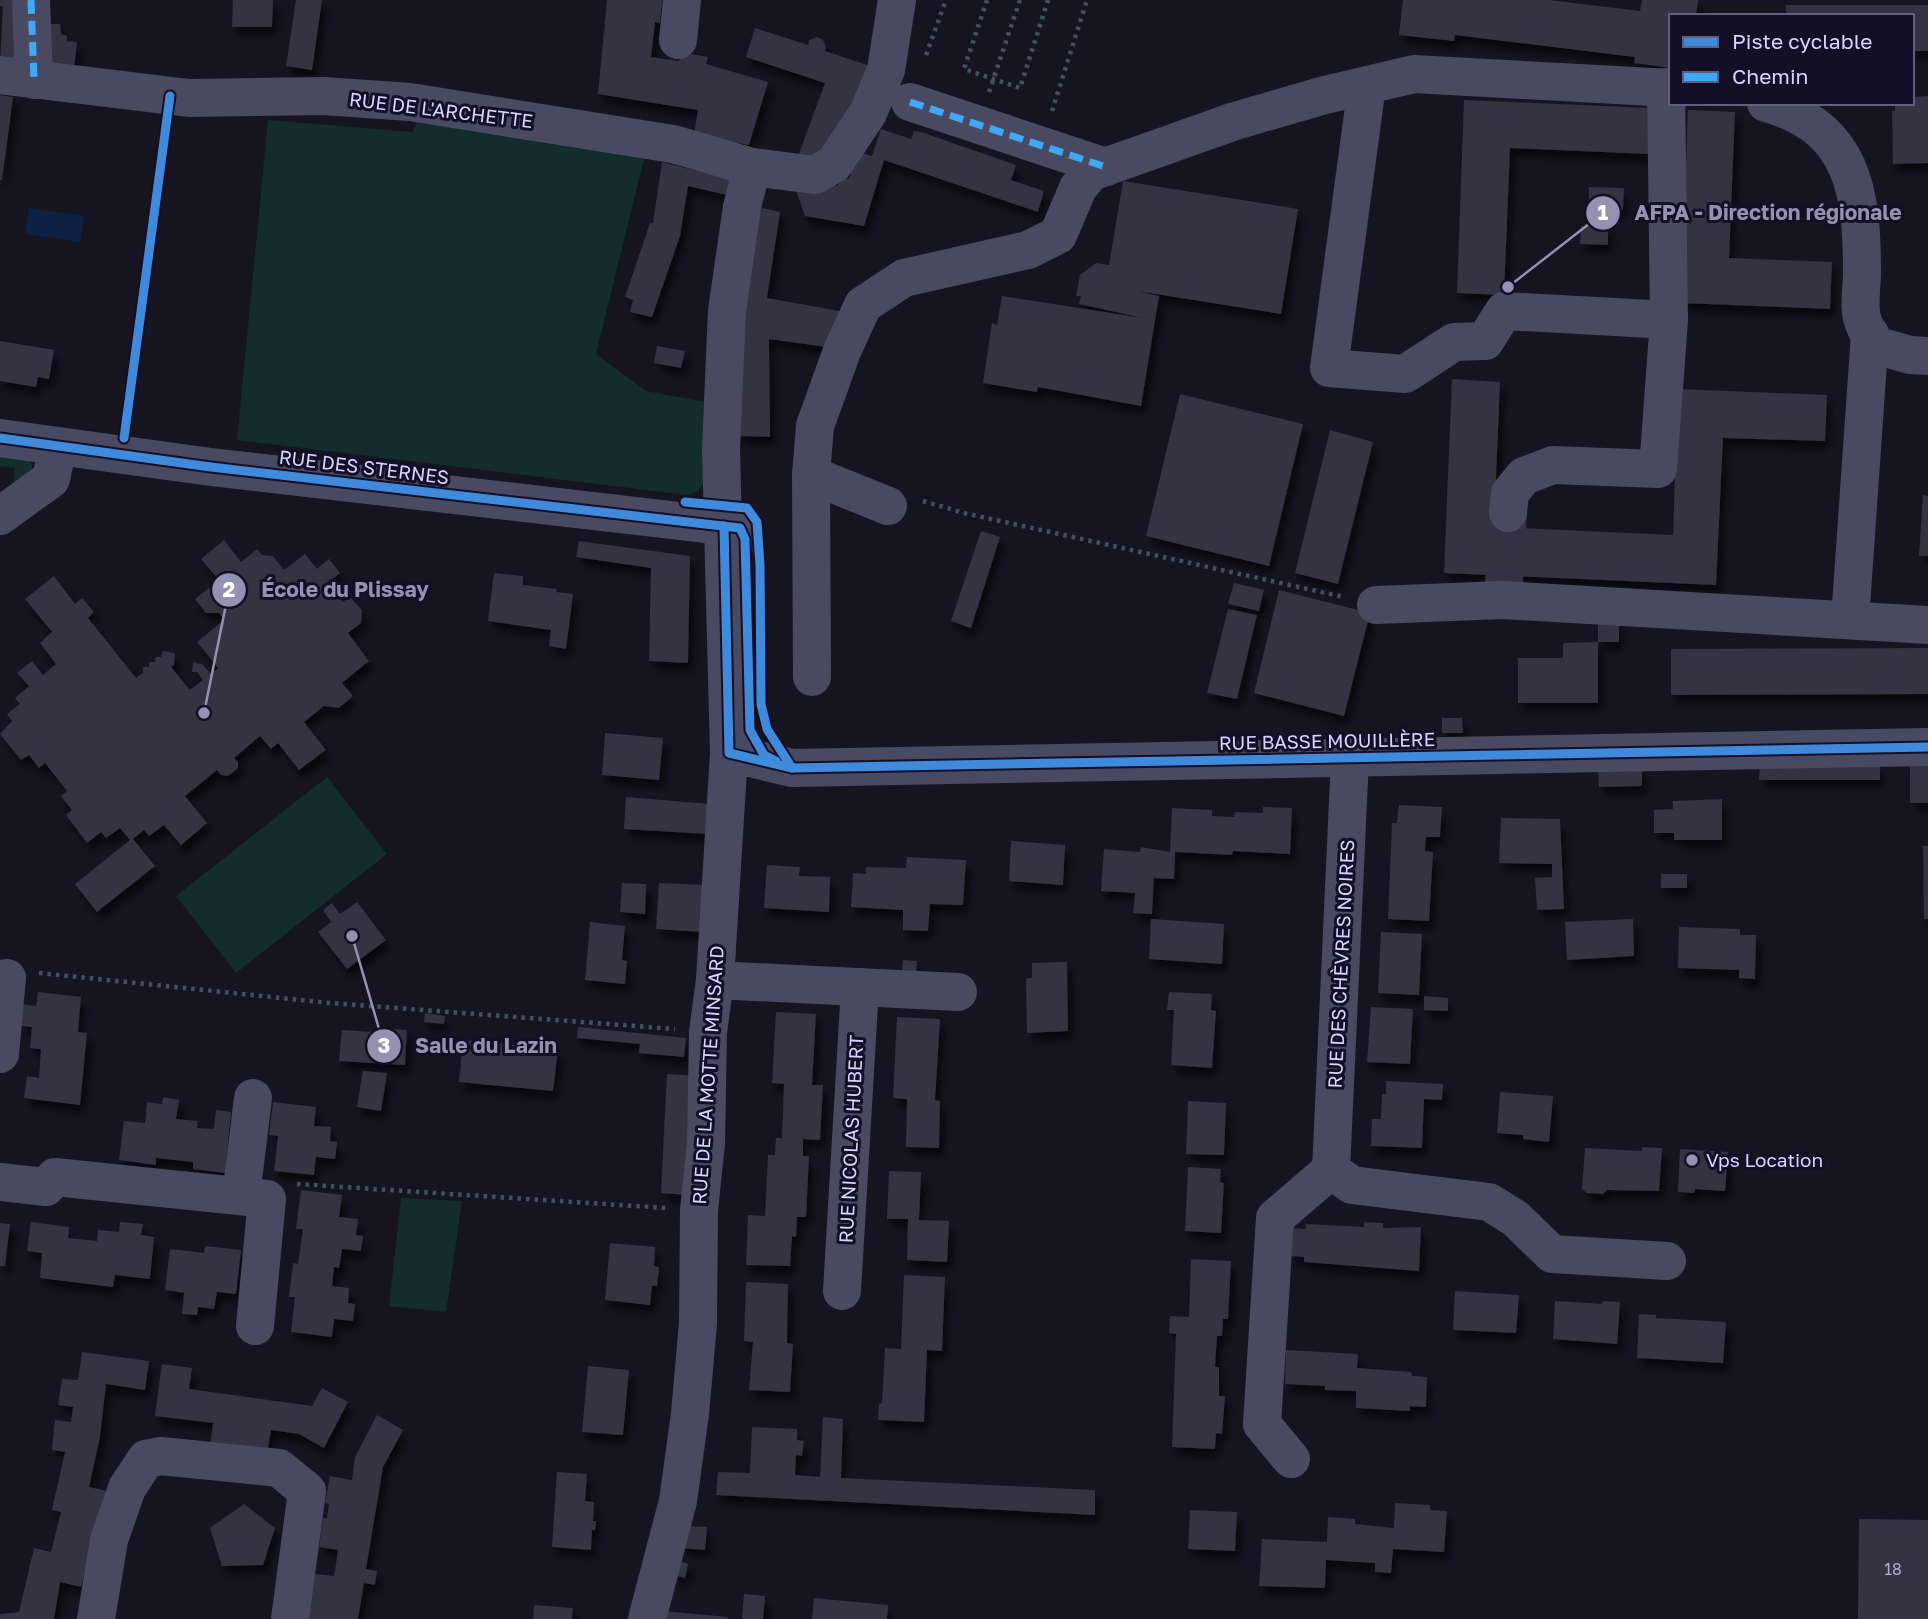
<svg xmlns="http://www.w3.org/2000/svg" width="1928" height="1619" font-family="'Golos Text',sans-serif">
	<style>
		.green { fill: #132c2d }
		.water { fill: #0d2144 }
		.building { fill: #343243; filter: url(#shadow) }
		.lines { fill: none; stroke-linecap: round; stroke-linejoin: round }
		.minor-tunnel { stroke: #333142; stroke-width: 38; stroke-dasharray: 38 19; stroke-linecap: butt }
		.path { stroke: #44505f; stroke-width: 4.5; stroke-dasharray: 3.5 5; stroke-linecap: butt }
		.minor { stroke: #4a4962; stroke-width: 38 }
		.quiet { stroke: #3fa9f5; stroke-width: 7; stroke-dasharray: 14 7; stroke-linecap: butt }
		.cycleway-casing { stroke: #130f26; stroke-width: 13 }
		.cycleway { stroke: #408adc; stroke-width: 9 }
		.poi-dot { fill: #9591b1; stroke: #130f26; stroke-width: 2.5 }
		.labels { text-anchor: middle; stroke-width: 6; stroke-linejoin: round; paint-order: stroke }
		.number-label { font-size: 16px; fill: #b0acd0 }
		.street-label { font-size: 19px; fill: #d9d4ff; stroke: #130f26 }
		.poi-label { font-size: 19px; fill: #d9d4ff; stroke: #130f26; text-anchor: start }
		.leader { fill: none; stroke: #9591b1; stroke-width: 2.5 }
		.callout-dot { fill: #9591b1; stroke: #130f26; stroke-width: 2.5 }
		.mark-label { font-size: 21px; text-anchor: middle; font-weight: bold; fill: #fff }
		.callout-label { font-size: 21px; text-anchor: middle; font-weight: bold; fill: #9591b1; stroke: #130f26; stroke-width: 6; stroke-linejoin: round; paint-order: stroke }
	</style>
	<defs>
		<filter id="shadow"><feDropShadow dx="4.5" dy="8" stdDeviation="3.5" flood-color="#0009"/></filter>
	</defs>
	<rect width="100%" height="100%" fill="#161421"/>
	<g class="green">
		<polygon points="419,117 645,155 596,354 646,391 706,402 706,481 697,492 687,495 237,440 268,120 413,132"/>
		<polygon points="0,449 29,457 34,474 12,493 15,468 0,466"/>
		<polygon points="327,777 387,854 236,973 176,896"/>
		<polygon points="401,1198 462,1201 446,1312 389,1306"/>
	</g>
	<polygon class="water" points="29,208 84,216 80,242 25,234"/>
	<g class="building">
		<polygon points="0,0 23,0 25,67 0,63 3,6 0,6"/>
		<polygon points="233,0 273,0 272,27 232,27"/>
		<polygon points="296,0 322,0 312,70 286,66"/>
		<polygon points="607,0 662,0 660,23 655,22 651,57 679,61 681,52 708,57 706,64 768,82 749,145 694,135 698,110 598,94"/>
		<polygon points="1403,0 1549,0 1640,11 1642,0 1698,0 1696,16 1671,16 1671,68 1634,63 1635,57 1455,35 1454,41 1399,35"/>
		<polygon points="1786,5 1928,5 1928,51 1912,51 1912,16 1786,16"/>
		<polygon points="44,24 60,24 61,34 67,36 67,41 77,42 74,70 45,66"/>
		<polygon points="755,28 808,45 809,40 817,37 823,40 826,47 825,51 870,66 861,89 815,164 797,159 825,83 746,57"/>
		<polygon points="0,95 13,97 2,180 0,180"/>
		<polygon points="1928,96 1928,163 1893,164 1892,111 1895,111 1895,103 1912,103 1912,97"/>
		<polygon points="1464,100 1650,108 1649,154 1510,148 1504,295 1457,293"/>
		<polygon points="1688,110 1735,112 1729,258 1832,262 1830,309 1681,303"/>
		<polygon points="881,129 911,139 914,131 924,133 1016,165 1011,180 1044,191 1038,212 884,160 864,226 805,216 795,187 810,184 837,186 842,177 849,179 858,152 872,156"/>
		<polygon points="662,162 733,180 731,196 688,186 680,236 652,317 630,312 633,300 625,297 650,223 653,223"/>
		<polygon points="1123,181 1298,209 1281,314 1137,291 1159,296 1141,406 1038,387 1037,392 983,383 992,323 997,325 1002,296 1143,318 1079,304 1081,296 1076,296 1080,275 1096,263 1109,265"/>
		<polygon points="1589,187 1624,188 1623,210 1589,208"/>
		<polygon points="762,208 780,212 767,298 840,311 834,348 769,339 770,437 738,436 738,349 756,221"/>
		<polygon points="1581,226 1608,227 1608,245 1580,244"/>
		<polygon points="0,341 54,350 49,379 38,377 36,387 0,381"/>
		<polygon points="657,346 685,351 681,368 654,363"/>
		<polygon points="1452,379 1500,382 1494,527 1673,535 1678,389 1827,395 1825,441 1723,438 1716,585 1444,573"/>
		<polygon points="1180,394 1303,424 1269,566 1146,536"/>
		<polygon points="1330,430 1373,442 1338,584 1295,573"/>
		<polygon points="1923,495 1928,496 1928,556 1919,556"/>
		<polygon points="981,531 1000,537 971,628 951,621"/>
		<polygon points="224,540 241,562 257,549 262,555 273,556 284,570 305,554 317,569 329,559 340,573 328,582 343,602 350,597 362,610 361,623 348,633 369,661 342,683 353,696 339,708 324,706 304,722 326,750 299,770 278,743 271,749 260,736 234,758 238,762 238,768 228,776 221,775 217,770 185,796 207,823 181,845 164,825 149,836 144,830 133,839 155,866 97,912 75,884 130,840 120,828 106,838 101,832 87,843 66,815 72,810 61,796 67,791 45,763 39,768 29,755 21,760 0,734 12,721 7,714 20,704 15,698 29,686 17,673 32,661 43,675 56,664 40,643 52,632 25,599 54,576 75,604 82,598 94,612 88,618 136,678 143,673 143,667 149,667 149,662 155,662 156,657 161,657 163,651 175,653 174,665 171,667 190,690 203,680 197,672 192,672 193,662 202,664 211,674 218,668 197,642 224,620 219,613 206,613 195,599 219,580 201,559"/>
		<polygon points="579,541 690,556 688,663 649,661 651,568 576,557"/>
		<polygon points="494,573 523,576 523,585 557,589 556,592 573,594 566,649 549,646 551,630 488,621"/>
		<polygon points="1234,583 1264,590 1259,611 1228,604"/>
		<polygon points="1279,590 1370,613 1344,716 1254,693"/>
		<polygon points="1228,609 1257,615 1237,699 1207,693"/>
		<polygon points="1619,620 1619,642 1598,642 1598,621"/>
		<polygon points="1598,642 1598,703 1518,703 1518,658 1563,658 1563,643"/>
		<polygon points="1928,648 1928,694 1671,695 1671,649"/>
		<polygon points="1442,718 1462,718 1463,733 1442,733"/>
		<polygon points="605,733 663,738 659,780 602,775"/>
		<polygon points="1880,765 1880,780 1759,780 1760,766"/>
		<rect x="1910" y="765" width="18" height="38"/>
		<polygon points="1598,767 1642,767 1642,786 1599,787"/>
		<polygon points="626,797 709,804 707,834 624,829"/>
		<polygon points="1722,799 1722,840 1674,840 1674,833 1654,833 1654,810 1673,809 1673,801"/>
		<polygon points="1399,805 1442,807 1440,837 1426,837 1425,851 1433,852 1429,921 1388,919 1392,823 1397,823"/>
		<polygon points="1263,807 1292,808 1290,854 1233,851 1232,855 1175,852 1174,879 1154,878 1152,914 1133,913 1135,893 1101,891 1104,849 1140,852 1141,847 1170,852 1172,808 1212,810 1212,816 1234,817 1235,812 1263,813"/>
		<polygon points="1501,818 1560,819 1564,909 1537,910 1535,878 1552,877 1552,864 1499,863"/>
		<polygon points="1011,841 1065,845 1063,885 1009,881"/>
		<polygon points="1923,846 1928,846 1928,919 1924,919"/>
		<polygon points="907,857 966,860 963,905 930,904 928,931 903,930 903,910 851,907 853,873 866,874 866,867 906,868"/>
		<polygon points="767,865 800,867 799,876 830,877 829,912 764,908"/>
		<rect x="1661" y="874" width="26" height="14"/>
		<polygon points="622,883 646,884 645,914 620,912"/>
		<polygon points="659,883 705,885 702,932 656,929"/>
		<polygon points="357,902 386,940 347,969 318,932 331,922 323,910 332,903 340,914"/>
		<polygon points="1151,919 1224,924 1222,964 1149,959"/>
		<polygon points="1633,919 1634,956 1567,960 1565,922"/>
		<polygon points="590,922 625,926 622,960 627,961 625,984 585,980"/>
		<polygon points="1679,927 1740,929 1740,935 1756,935 1755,979 1739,978 1739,970 1678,968"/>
		<polygon points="1381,932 1422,934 1419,995 1378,993"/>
		<polygon points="903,960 917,961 916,975 902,974"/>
		<polygon points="1067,962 1068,1031 1027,1033 1026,978 1032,978 1032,963"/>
		<polygon points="38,992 81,997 78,1032 87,1033 80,1105 24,1098 27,1076 39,1078 41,1049 30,1048 32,1027 21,1026 23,1004 36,1006"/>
		<polygon points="1169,992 1212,994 1211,1010 1216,1011 1212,1068 1171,1065 1174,1010 1167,1010"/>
		<polygon points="1424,996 1448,998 1448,1011 1424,1010"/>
		<polygon points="1371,1007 1413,1009 1410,1064 1367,1062"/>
		<polygon points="776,1012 816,1014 812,1085 823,1085 820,1140 803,1139 803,1156 809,1156 806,1217 797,1217 796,1237 792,1236 790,1266 746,1265 748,1215 765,1216 768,1155 775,1155 776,1138 782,1138 784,1084 772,1083"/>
		<polygon points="425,1013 445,1016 444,1024 424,1022"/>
		<polygon points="897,1017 940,1019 935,1100 940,1101 939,1148 906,1147 907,1099 893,1098"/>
		<polygon points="578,1027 686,1038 684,1057 639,1053 640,1044 577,1038"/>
		<polygon points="390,1029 407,1030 405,1065 339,1061 342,1030 390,1033"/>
		<polygon points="463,1040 558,1049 553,1091 459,1082"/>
		<polygon points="363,1071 387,1073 381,1111 357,1107"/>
		<polygon points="667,1074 695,1076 688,1195 661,1193"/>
		<polygon points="1386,1081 1443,1084 1442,1100 1424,1099 1422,1148 1371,1146 1372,1119 1381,1119 1382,1094 1386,1094"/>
		<polygon points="1500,1092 1553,1096 1549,1142 1523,1139 1523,1135 1497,1133"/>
		<polygon points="163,1097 179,1100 176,1119 198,1121 197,1128 214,1129 216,1110 231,1112 225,1173 193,1169 193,1162 156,1158 156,1165 119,1160 124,1121 145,1123 147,1102 162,1104"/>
		<polygon points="1188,1101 1226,1103 1224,1155 1186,1154"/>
		<polygon points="273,1102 316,1107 314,1126 331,1127 330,1141 337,1142 335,1159 316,1157 314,1175 274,1171 278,1136 269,1135"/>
		<polygon points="1642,1147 1662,1148 1659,1191 1607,1190 1603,1194 1587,1193 1582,1189 1585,1148 1642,1151"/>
		<polygon points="1680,1149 1728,1152 1725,1191 1695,1189 1694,1193 1678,1192"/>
		<polygon points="1188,1167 1221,1169 1220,1182 1224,1183 1221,1233 1185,1231"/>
		<polygon points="889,1171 921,1172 919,1220 949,1221 947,1262 907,1260 908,1219 887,1219"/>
		<polygon points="301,1190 342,1195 339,1217 358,1219 356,1235 363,1236 361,1251 342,1249 339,1268 334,1267 332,1286 349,1288 348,1303 355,1304 353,1321 334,1319 332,1337 291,1332 295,1297 289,1297 293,1263 298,1264 303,1229 296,1229"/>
		<polygon points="31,1222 69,1227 68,1238 97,1241 98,1230 119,1232 120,1222 143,1224 141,1235 154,1237 150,1279 115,1275 113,1287 40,1278 42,1253 27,1251"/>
		<polygon points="1364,1222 1383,1223 1383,1228 1421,1227 1419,1271 1304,1262 1304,1257 1290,1256 1291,1228 1306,1229 1306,1224 1364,1227"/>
		<polygon points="0,1223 10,1224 5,1266 0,1266"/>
		<polygon points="610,1243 655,1247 654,1266 659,1267 657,1286 652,1286 650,1305 605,1300"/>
		<polygon points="205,1246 241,1250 236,1294 217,1292 214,1309 198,1307 197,1315 182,1314 184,1293 165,1290 170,1249 204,1253"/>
		<polygon points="1191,1259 1231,1261 1228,1319 1223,1319 1222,1336 1217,1336 1215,1367 1219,1367 1219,1396 1225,1396 1222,1434 1216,1433 1215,1449 1172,1447 1176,1334 1169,1333 1170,1316 1189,1317"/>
		<polygon points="904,1275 945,1277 942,1351 927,1350 924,1422 878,1420 879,1404 882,1403 885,1348 901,1349"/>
		<polygon points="746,1282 788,1284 787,1343 793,1344 790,1392 749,1390 753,1342 744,1341"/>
		<polygon points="1455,1291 1519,1295 1516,1333 1453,1330"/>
		<polygon points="1555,1301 1602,1304 1603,1301 1620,1302 1617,1344 1553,1339"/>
		<polygon points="1639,1314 1656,1315 1656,1318 1726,1322 1723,1363 1637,1358"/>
		<polygon points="1286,1350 1358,1354 1357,1368 1411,1372 1412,1376 1427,1377 1426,1407 1410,1406 1410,1411 1356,1408 1356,1391 1325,1390 1325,1386 1285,1384"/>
		<polygon points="82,1352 149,1361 145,1390 106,1384 100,1437 89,1487 111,1492 91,1546 81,1587 60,1582 54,1619 0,1619 0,1614 19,1612 34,1548 51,1552 61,1512 52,1510 65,1452 52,1450 55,1420 71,1422 73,1407 58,1405 62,1379 78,1380"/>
		<polygon points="162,1364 192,1368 189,1389 312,1406 322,1388 348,1402 324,1448 299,1434 271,1430 267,1454 210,1447 213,1423 155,1416"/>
		<polygon points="588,1366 629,1370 623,1435 582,1432"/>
		<polygon points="377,1415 403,1430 383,1467 366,1569 377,1571 375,1585 364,1583 358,1619 306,1619 315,1574 334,1576 336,1564 338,1550 319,1547 323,1518 327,1518 329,1504 325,1503 330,1476 352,1480 355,1457"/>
		<polygon points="823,1417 843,1419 841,1478 1095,1490 1095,1515 716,1495 718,1472 750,1473 752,1427 797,1429 797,1440 804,1441 802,1456 796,1455 795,1475 820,1477"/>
		<polygon points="557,1472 587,1474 585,1501 594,1502 593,1521 596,1521 595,1530 592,1530 591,1550 552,1547"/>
		<polygon points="1395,1503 1430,1505 1430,1510 1447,1511 1444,1552 1393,1549 1391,1573 1375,1572 1375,1563 1326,1560 1325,1588 1259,1586 1262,1539 1327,1542 1328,1517 1355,1519 1355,1524 1394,1528"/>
		<polygon points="244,1504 275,1528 263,1565 222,1566 210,1528"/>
		<polygon points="1190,1510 1237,1512 1235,1551 1188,1549"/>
		<polygon points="1859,1519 1928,1520 1928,1619 1858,1619"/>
		<polygon points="687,1526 707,1527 705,1550 680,1548"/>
		<polygon points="677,1560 688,1564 685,1578 673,1575"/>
		<polygon points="744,1594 765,1596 763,1619 742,1619"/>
		<polygon points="814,1598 888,1605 887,1619 812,1619"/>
		<polygon points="534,1605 573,1608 572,1619 533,1619"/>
		<polygon points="662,1611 728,1617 728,1619 660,1619"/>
	</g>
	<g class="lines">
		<polyline class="minor-tunnel" points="1503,600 1508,513"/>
		<g class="path">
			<polyline points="987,0 964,69 1020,88 1048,0"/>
			<polyline points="926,55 946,0"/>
			<polyline points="989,92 1020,0"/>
			<polyline points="1052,111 1087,0"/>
			<polyline points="923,501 964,513 1344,597"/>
			<polyline points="39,973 330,1003 675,1029"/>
			<polyline points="297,1184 666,1208"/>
		</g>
		<g class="minor">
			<polyline points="31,0 34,80"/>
			<polyline points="678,40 682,0"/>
			<polyline points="0,75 189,98 324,96 410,102 673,144 752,167 815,175 834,164 868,113 886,70 897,0"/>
			<polyline points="1367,85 1329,368 1405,374 1454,342 1485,341 1504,311 1669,320"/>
			<polyline points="910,102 1106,167"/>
			<path d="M1766,103C1854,127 1862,193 1862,273C1862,287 1858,307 1863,321C1865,329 1871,337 1875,345L1910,355L1928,356"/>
			<polyline points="0,438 211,467 740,528 744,535"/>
			<polyline points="811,475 888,506"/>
			<polyline points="1508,513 1510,493 1524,476 1553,465 1658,469 1669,320 1666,87"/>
			<polyline points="0,516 51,479 58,446"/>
			<polyline points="1376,605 1503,600 1928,625"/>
			<polyline points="1850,620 1870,334"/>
			<polyline points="812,677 811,475 815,426 842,351 863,305 904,278 1028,250 1058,235 1078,188 1091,172 1235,121 1325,95 1414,74 1671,88"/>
			<polyline points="729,753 792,768 1928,747"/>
			<polyline points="1350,758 1331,1170 1352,1185 1489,1202 1516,1219 1552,1254 1667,1261"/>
			<polyline points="715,980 958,992"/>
			<polyline points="0,1054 7,978"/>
			<polyline points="0,1182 46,1187 55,1177 267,1199 255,1326"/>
			<polyline points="241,1196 253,1098"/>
			<polyline points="842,1291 860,987"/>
			<polyline points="1291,1459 1262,1424 1275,1218 1331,1170"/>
			<polyline points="96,1619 109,1540 127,1488 146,1459 161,1456 279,1468 307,1491 290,1619"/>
			<polyline points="647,1619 678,1501 690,1414 698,1323 699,1210 706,1143 708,1032 715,980 729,753 721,449 727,311 742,207 752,167"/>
		</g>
		<g class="quiet">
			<polyline points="31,0 34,80"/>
			<polyline points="910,102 1106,167"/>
		</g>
		<g class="cycleway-casing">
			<g id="cycleway">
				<polyline points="0,438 211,467 740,528 745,539 750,730 764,755 776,761"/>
				<polyline points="124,438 170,96"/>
				<polyline points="685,502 747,508 757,522 760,565 761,704 767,729 792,768"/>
				<polyline points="724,526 729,753 792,768 1928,747"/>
			</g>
		</g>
		<use href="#cycleway" class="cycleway"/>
	</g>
	<circle class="poi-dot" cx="1692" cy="1160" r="7"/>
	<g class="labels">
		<g class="number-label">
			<text x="1893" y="1575">18</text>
		</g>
		<g class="street-label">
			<text transform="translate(441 110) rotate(7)" y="7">RUE DE L'ARCHETTE</text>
			<text transform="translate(364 467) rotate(7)" y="7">RUE DES STERNES</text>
			<text transform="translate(1327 741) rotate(-1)" y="7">RUE BASSE MOUILLÈRE</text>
			<text transform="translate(1341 964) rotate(-87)" y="7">RUE DES CHÈVRES NOIRES</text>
			<text transform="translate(708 1075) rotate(-86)" y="7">RUE DE LA MOTTE MINSARD</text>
			<text transform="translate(851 1139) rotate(-87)" y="7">RUE NICOLAS HUBERT</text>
		</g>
		<g class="poi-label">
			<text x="1706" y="1167">Vps Location</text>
		</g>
	</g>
	<path class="leader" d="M1508 287L1603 213M204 713L229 590M352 936L384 1046"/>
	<g class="callout-dot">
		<circle cx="1508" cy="287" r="7"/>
		<circle cx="204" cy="713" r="7"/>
		<circle cx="352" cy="936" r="7"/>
		<circle cx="1603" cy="213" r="18"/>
		<circle cx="229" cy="590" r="18"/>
		<circle cx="384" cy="1046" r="18"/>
	</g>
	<g class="mark-label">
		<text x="1603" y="220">1</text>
		<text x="229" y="597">2</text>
		<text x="384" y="1053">3</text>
	</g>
	<g class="callout-label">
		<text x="1768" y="220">AFPA - Direction régionale</text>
		<text x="345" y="597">École du Plissay</text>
		<text x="486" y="1053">Salle du Lazin</text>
	</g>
	<rect x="1669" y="14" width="245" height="91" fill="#130f26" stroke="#625e7d" stroke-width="2"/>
	<rect x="1683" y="37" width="35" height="10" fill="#408adc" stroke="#625e7d" stroke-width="2"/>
	<text x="1732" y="49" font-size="21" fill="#d9d4ff">Piste cyclable</text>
	<rect x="1683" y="72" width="35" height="10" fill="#3fa9f5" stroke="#625e7d" stroke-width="2"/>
	<text x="1732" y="84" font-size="21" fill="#d9d4ff">Chemin</text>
</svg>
